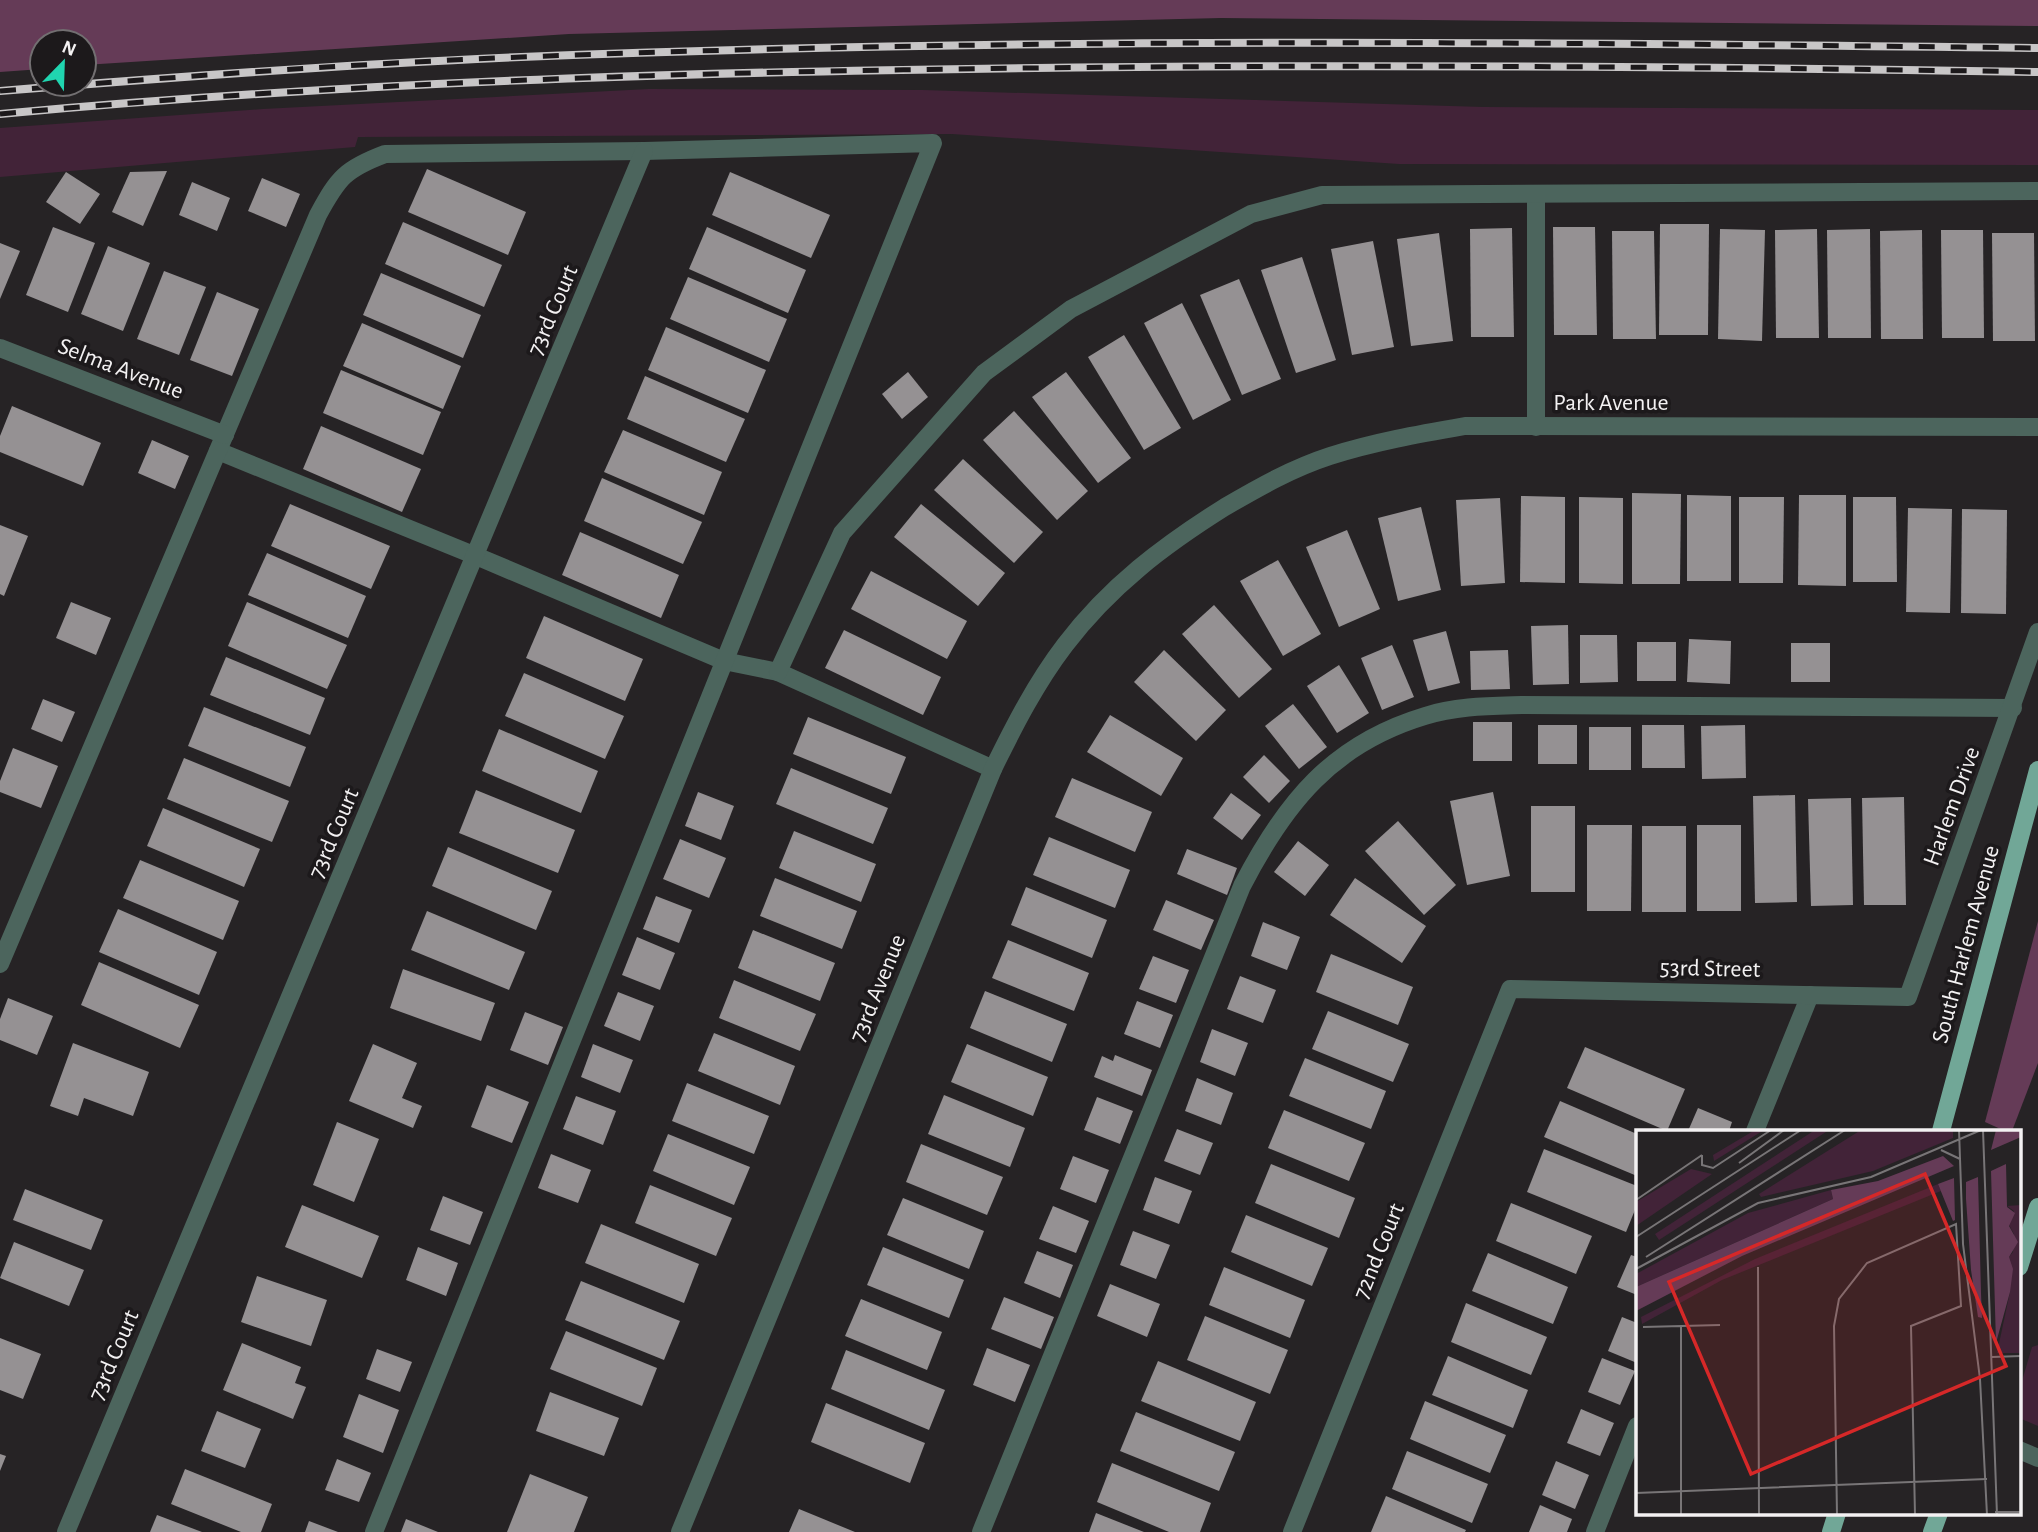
<svg xmlns="http://www.w3.org/2000/svg" width="2038" height="1532" font-family="'Alegreya Sans',sans-serif">
	<style>
		.green { fill: #422338 }
		.forest { fill: #653b57 }
		.building { fill: #959193 }
		.lines { fill: none; stroke-linecap: round; stroke-linejoin: round }
		.lane { stroke: #4c655d; stroke-width: 18 }
		.street { stroke: #4c655d; stroke-width: 18 }
		.primary { stroke: #71a797; stroke-width: 18 }
		.rail-casing { stroke: #c8c6c7; stroke-width: 8 }
		.rail { stroke: #1c191b; stroke-width: 5; stroke-dasharray: 16; stroke-linecap: butt }
		.labels { text-anchor: middle; stroke-width: 7; stroke-linejoin: round; paint-order: stroke }
		.street-label { font-size: 24px; fill: #f3f1f2; stroke: #1c191b }
		.inset-road { fill: none; stroke: #787577; stroke-width: 2 }
		.view { fill: #d62828; fill-opacity: 0.15; stroke: #d62828; stroke-width: 3.5 }
		.inset-edge { fill: none; stroke: #f3f1f2; stroke-width: 3.5 }
	</style>
	<rect width="100%" height="100%" fill="#262325"/>
	<g class="green">
		<polygon points="649,89 923,90 1483,107 2038,110 2038,165 1399,164 952,134 358,137 355,147 0,177 0,128 263,109"/>
		<polygon points="2038,1345 2038,1426 2019,1418 2019,1391 2032,1347"/>
	</g>
	<g class="forest">
		<polygon points="0,0 2038,0 2038,26 1221,18 569,34 84,65 84,42 42,42 42,69 0,72"/>
		<polygon points="2038,921 2038,1063 2012,1131 2005,1131 1985,1122"/>
	</g>
	<g class="building">
		<polygon points="427,169 526,212 508,255 408,212"/>
		<polygon points="167,171 143,226 112,212 130,172"/>
		<polygon points="66,172 100,194 80,224 46,202"/>
		<polygon points="730,172 830,215 811,258 712,215"/>
		<polygon points="262,178 300,194 286,227 248,211"/>
		<polygon points="192,182 230,198 217,231 179,215"/>
		<polygon points="403,222 502,265 484,307 385,264"/>
		<polygon points="1660,224 1709,224 1708,335 1659,335"/>
		<polygon points="53,227 95,243 68,312 26,295"/>
		<polygon points="707,227 806,270 788,313 689,269"/>
		<polygon points="1553,227 1595,227 1597,335 1554,335"/>
		<polygon points="1512,228 1514,337 1471,337 1470,229"/>
		<polygon points="1720,229 1765,230 1762,341 1718,339"/>
		<polygon points="1817,229 1819,338 1776,338 1775,230"/>
		<polygon points="1870,229 1871,338 1828,338 1827,230"/>
		<polygon points="1922,230 1923,339 1881,339 1880,231"/>
		<polygon points="1941,230 1983,230 1984,338 1942,338"/>
		<polygon points="1612,231 1654,231 1656,339 1613,339"/>
		<polygon points="1439,233 1453,341 1411,346 1397,239"/>
		<polygon points="1992,233 2034,233 2035,341 1993,341"/>
		<polygon points="1373,241 1394,347 1352,355 1331,249"/>
		<polygon points="0,243 20,251 0,299"/>
		<polygon points="108,246 150,263 123,331 81,314"/>
		<polygon points="1302,257 1336,360 1296,373 1261,270"/>
		<polygon points="164,271 206,287 179,355 137,339"/>
		<polygon points="381,273 481,315 463,358 363,315"/>
		<polygon points="688,277 787,319 769,362 670,319"/>
		<polygon points="1239,279 1281,379 1242,395 1200,295"/>
		<polygon points="217,292 259,309 232,376 190,360"/>
		<polygon points="1182,303 1231,400 1193,420 1144,323"/>
		<polygon points="362,323 461,366 443,409 343,366"/>
		<polygon points="666,327 766,370 748,413 648,370"/>
		<polygon points="1124,335 1181,428 1144,450 1088,357"/>
		<polygon points="341,370 441,412 423,455 323,413"/>
		<polygon points="908,372 928,397 902,419 882,394"/>
		<polygon points="1066,372 1131,458 1098,483 1032,397"/>
		<polygon points="645,376 745,419 726,462 627,419"/>
		<polygon points="12,406 101,443 83,486 0,452 0,436"/>
		<polygon points="1014,411 1088,491 1057,520 983,440"/>
		<polygon points="321,426 421,469 402,512 303,469"/>
		<polygon points="623,430 722,472 704,515 604,472"/>
		<polygon points="152,440 189,456 175,489 138,473"/>
		<polygon points="963,459 1043,532 1014,563 934,490"/>
		<polygon points="602,478 702,522 683,564 584,521"/>
		<polygon points="1632,493 1681,494 1680,584 1632,584"/>
		<polygon points="1687,495 1731,496 1731,581 1687,581"/>
		<polygon points="1799,495 1846,495 1846,586 1798,585"/>
		<polygon points="1521,496 1565,497 1565,583 1520,582"/>
		<polygon points="1579,497 1623,498 1623,584 1579,583"/>
		<polygon points="1739,497 1784,497 1783,583 1739,583"/>
		<polygon points="1853,497 1896,497 1897,582 1853,582"/>
		<polygon points="1500,498 1505,583 1461,586 1456,500"/>
		<polygon points="290,504 390,546 371,589 271,546"/>
		<polygon points="921,504 1005,573 978,606 894,537"/>
		<polygon points="1421,507 1441,590 1398,601 1378,518"/>
		<polygon points="1908,508 1952,509 1950,613 1906,612"/>
		<polygon points="1962,509 2007,510 2006,614 1961,613"/>
		<polygon points="0,525 28,536 4,596 0,594"/>
		<polygon points="1347,530 1380,609 1339,627 1306,547"/>
		<polygon points="580,532 679,575 661,618 562,575"/>
		<polygon points="267,553 366,596 348,638 248,595"/>
		<polygon points="1278,560 1321,634 1283,656 1240,581"/>
		<polygon points="871,571 967,621 947,659 851,609"/>
		<polygon points="71,602 111,618 96,655 56,638"/>
		<polygon points="247,602 347,645 327,689 228,646"/>
		<polygon points="1214,605 1272,669 1239,698 1182,634"/>
		<polygon points="544,616 643,659 625,701 526,658"/>
		<polygon points="1568,625 1569,684 1533,685 1531,626"/>
		<polygon points="844,630 941,677 923,715 825,668"/>
		<polygon points="1446,631 1460,683 1428,691 1413,640"/>
		<polygon points="1580,635 1617,635 1618,682 1580,683"/>
		<polygon points="1689,639 1731,641 1730,684 1687,682"/>
		<rect x="1637" y="642" width="39" height="39"/>
		<rect x="1791" y="643" width="39" height="39"/>
		<polygon points="1392,645 1414,697 1382,710 1361,658"/>
		<polygon points="1164,650 1226,710 1196,741 1134,682"/>
		<polygon points="1508,650 1510,689 1471,690 1470,651"/>
		<polygon points="226,657 325,698 310,735 210,695"/>
		<polygon points="1339,665 1369,713 1337,733 1307,686"/>
		<polygon points="524,673 624,716 605,759 505,716"/>
		<polygon points="43,699 75,712 62,742 31,729"/>
		<polygon points="1293,704 1327,747 1299,769 1265,726"/>
		<polygon points="204,707 306,747 290,787 188,746"/>
		<polygon points="1110,715 1183,758 1161,796 1087,752"/>
		<polygon points="808,717 906,757 891,794 793,754"/>
		<rect x="1473" y="722" width="39" height="39"/>
		<rect x="1538" y="725" width="39" height="39"/>
		<polygon points="1642,725 1684,725 1685,768 1642,768"/>
		<polygon points="1745,725 1746,778 1702,779 1701,726"/>
		<rect x="1589" y="727" width="42" height="43"/>
		<polygon points="499,729 598,771 581,813 482,771"/>
		<polygon points="13,748 58,766 41,808 0,792 0,781"/>
		<polygon points="1264,755 1290,781 1269,803 1243,777"/>
		<polygon points="184,758 289,801 272,842 167,799"/>
		<polygon points="791,768 888,808 873,844 776,804"/>
		<polygon points="1072,778 1152,812 1135,852 1055,817"/>
		<polygon points="476,790 575,830 558,873 459,833"/>
		<polygon points="698,792 734,806 721,840 685,826"/>
		<polygon points="1493,792 1510,876 1467,885 1450,801"/>
		<polygon points="1231,793 1261,815 1242,840 1213,818"/>
		<polygon points="1795,795 1797,902 1755,903 1753,796"/>
		<polygon points="1904,797 1906,905 1864,905 1862,798"/>
		<polygon points="1851,798 1853,905 1811,906 1808,799"/>
		<rect x="1531" y="806" width="44" height="86"/>
		<polygon points="163,808 260,849 244,887 147,846"/>
		<polygon points="1398,821 1456,885 1424,915 1365,851"/>
		<polygon points="1587,825 1632,825 1631,911 1587,911"/>
		<rect x="1697" y="825" width="44" height="86"/>
		<rect x="1642" y="826" width="44" height="86"/>
		<polygon points="794,831 876,864 861,902 779,868"/>
		<polygon points="1049,837 1130,870 1115,908 1033,875"/>
		<polygon points="680,839 726,858 709,898 663,879"/>
		<polygon points="1298,841 1329,865 1305,896 1274,872"/>
		<polygon points="448,847 552,891 536,930 432,886"/>
		<polygon points="1187,849 1237,868 1227,895 1177,874"/>
		<polygon points="140,860 239,901 223,940 123,898"/>
		<polygon points="775,878 857,911 842,949 760,916"/>
		<polygon points="1355,878 1426,926 1402,963 1330,915"/>
		<polygon points="1026,887 1107,920 1092,958 1011,925"/>
		<polygon points="656,896 692,910 679,943 643,929"/>
		<polygon points="1166,900 1214,920 1201,950 1153,930"/>
		<polygon points="118,909 217,952 199,995 99,952"/>
		<polygon points="427,911 525,952 509,990 411,950"/>
		<polygon points="1263,922 1300,937 1287,970 1251,956"/>
		<polygon points="753,930 835,963 820,1001 738,968"/>
		<polygon points="637,937 675,953 660,990 622,975"/>
		<polygon points="1008,940 1089,973 1074,1011 992,978"/>
		<polygon points="1331,954 1413,987 1398,1025 1316,992"/>
		<polygon points="1153,956 1189,970 1176,1003 1139,989"/>
		<polygon points="99,962 199,1005 180,1048 81,1005"/>
		<polygon points="403,969 495,1003 481,1041 390,1008"/>
		<polygon points="1240,976 1276,990 1263,1023 1227,1009"/>
		<polygon points="734,980 816,1014 800,1051 719,1018"/>
		<polygon points="985,991 1067,1024 1052,1062 970,1028"/>
		<polygon points="618,992 654,1006 640,1041 604,1026"/>
		<polygon points="8,998 53,1016 37,1055 0,1040 0,1019"/>
		<polygon points="1137,1001 1173,1015 1160,1048 1124,1034"/>
		<polygon points="1328,1011 1409,1044 1393,1082 1312,1049"/>
		<polygon points="525,1012 563,1027 548,1065 510,1050"/>
		<polygon points="1212,1029 1248,1043 1235,1076 1200,1062"/>
		<polygon points="714,1033 795,1066 780,1105 698,1071"/>
		<polygon points="73,1043 149,1072 133,1116 84,1098 78,1116 50,1106"/>
		<polygon points="373,1044 417,1063 402,1098 422,1106 413,1128 349,1101"/>
		<polygon points="593,1044 633,1060 620,1093 581,1077"/>
		<polygon points="967,1044 1048,1077 1033,1116 951,1082"/>
		<polygon points="1585,1047 1685,1089 1667,1131 1567,1088"/>
		<polygon points="1115,1055 1152,1070 1142,1096 1094,1077 1102,1056 1113,1061"/>
		<polygon points="1305,1058 1386,1091 1371,1129 1289,1096"/>
		<polygon points="1197,1078 1233,1093 1221,1125 1185,1111"/>
		<polygon points="687,1083 769,1116 754,1154 672,1121"/>
		<polygon points="487,1085 529,1102 512,1143 471,1127"/>
		<polygon points="944,1095 1025,1128 1010,1167 928,1134"/>
		<polygon points="576,1096 616,1111 603,1145 563,1129"/>
		<polygon points="1097,1097 1133,1111 1120,1144 1084,1130"/>
		<polygon points="1560,1101 1637,1134 1637,1176 1544,1137"/>
		<polygon points="1698,1108 1732,1122 1729,1131 1688,1131"/>
		<polygon points="1284,1110 1365,1143 1349,1181 1268,1148"/>
		<polygon points="337,1122 379,1139 354,1202 313,1185"/>
		<polygon points="1177,1129 1213,1143 1200,1175 1164,1161"/>
		<polygon points="668,1134 750,1167 734,1205 653,1171"/>
		<polygon points="921,1144 1003,1177 987,1215 906,1182"/>
		<polygon points="1544,1149 1637,1186 1637,1205 1626,1232 1527,1192"/>
		<polygon points="551,1154 591,1170 578,1203 538,1188"/>
		<polygon points="1073,1156 1109,1170 1096,1203 1060,1189"/>
		<polygon points="1271,1164 1355,1198 1339,1238 1255,1203"/>
		<polygon points="1155,1177 1192,1191 1179,1224 1143,1210"/>
		<polygon points="650,1185 732,1218 716,1256 635,1223"/>
		<polygon points="25,1189 103,1220 91,1250 13,1220"/>
		<polygon points="443,1196 483,1212 470,1245 430,1230"/>
		<polygon points="903,1198 984,1231 969,1269 887,1235"/>
		<polygon points="1511,1203 1592,1236 1576,1274 1496,1241"/>
		<polygon points="302,1205 379,1236 362,1278 285,1247"/>
		<polygon points="1053,1206 1089,1221 1076,1253 1039,1239"/>
		<polygon points="1246,1215 1328,1248 1312,1286 1231,1252"/>
		<polygon points="601,1224 699,1264 684,1303 585,1263"/>
		<polygon points="1133,1231 1170,1245 1156,1279 1120,1265"/>
		<polygon points="14,1242 84,1270 69,1306 0,1278"/>
		<polygon points="418,1247 458,1263 446,1296 406,1280"/>
		<polygon points="883,1247 964,1280 949,1318 867,1285"/>
		<polygon points="1037,1251 1073,1265 1060,1298 1024,1283"/>
		<polygon points="1488,1253 1568,1287 1553,1324 1472,1291"/>
		<polygon points="1631,1255 1637,1257 1637,1295 1617,1287"/>
		<polygon points="1224,1267 1305,1300 1290,1338 1209,1305"/>
		<polygon points="257,1276 327,1300 311,1346 241,1322"/>
		<polygon points="581,1281 680,1321 664,1360 565,1320"/>
		<polygon points="1110,1284 1160,1304 1147,1337 1097,1316"/>
		<polygon points="1004,1297 1054,1317 1041,1349 991,1329"/>
		<polygon points="861,1299 942,1332 927,1370 845,1336"/>
		<polygon points="1466,1303 1547,1337 1531,1375 1451,1342"/>
		<polygon points="1205,1316 1288,1350 1270,1394 1187,1360"/>
		<polygon points="1622,1317 1637,1323 1637,1363 1608,1351"/>
		<polygon points="566,1331 657,1368 642,1406 550,1369"/>
		<polygon points="0,1338 41,1354 23,1399 0,1390"/>
		<polygon points="242,1343 301,1367 295,1383 306,1387 293,1419 223,1390"/>
		<polygon points="987,1348 1030,1365 1015,1402 973,1385"/>
		<polygon points="377,1349 412,1362 400,1392 366,1379"/>
		<polygon points="846,1350 945,1390 929,1430 831,1389"/>
		<polygon points="1448,1356 1528,1390 1513,1428 1432,1395"/>
		<polygon points="1602,1358 1635,1371 1620,1405 1588,1392"/>
		<polygon points="1158,1361 1256,1402 1240,1441 1141,1401"/>
		<polygon points="550,1392 619,1418 604,1456 536,1431"/>
		<polygon points="359,1394 399,1410 383,1453 343,1437"/>
		<polygon points="1425,1401 1506,1435 1490,1473 1410,1439"/>
		<polygon points="826,1403 925,1443 910,1483 811,1442"/>
		<polygon points="1581,1409 1614,1423 1600,1456 1567,1443"/>
		<polygon points="217,1411 261,1429 245,1468 201,1451"/>
		<polygon points="1136,1412 1235,1452 1219,1491 1120,1451"/>
		<polygon points="1407,1451 1488,1484 1472,1523 1392,1489"/>
		<polygon points="0,1454 6,1456 0,1471"/>
		<polygon points="337,1459 371,1473 359,1502 325,1490"/>
		<polygon points="1556,1461 1589,1475 1575,1509 1542,1495"/>
		<polygon points="1112,1463 1211,1503 1200,1532 1169,1532 1097,1502"/>
		<polygon points="185,1469 272,1504 261,1532 241,1532 171,1504"/>
		<polygon points="530,1474 588,1497 574,1532 507,1532"/>
		<polygon points="1386,1496 1466,1530 1465,1532 1371,1532"/>
		<polygon points="1540,1505 1572,1519 1567,1532 1529,1532"/>
		<polygon points="799,1509 855,1532 789,1532"/>
		<polygon points="1096,1513 1144,1532 1089,1532"/>
		<polygon points="157,1515 202,1532 150,1532"/>
		<polygon points="406,1519 438,1532 401,1532"/>
		<polygon points="309,1521 338,1532 305,1532"/>
	</g>
	<g class="lines">
		<g class="lane">
			<polyline points="1536,194 1536,427"/>
			<polyline points="218,451 476,556 724,661 778,672 993,769"/>
			<polyline points="778,672 842,533 984,373 1071,309 1251,214 1322,195 2038,191"/>
			<path d="M0,964L318,215C338,178 345,169 385,154L644,151L933,143L374,1532"/>
			<polyline points="1755,1131 1810,995"/>
			<path d="M981,1532L1242,886C1285,803 1332,744 1425,716C1456,706 1490,706 1522,705L2013,708"/>
			<polyline points="1595,1532 1637,1426"/>
		</g>
		<g class="street">
			<polyline points="0,348 225,435"/>
			<polyline points="2019,1450 2038,1458"/>
			<polyline points="66,1532 644,151"/>
			<path d="M680,1532L993,769C1014,726 1036,683 1065,645C1110,586 1163,546 1225,507C1259,487 1293,468 1330,456C1374,442 1419,434 1465,426L2038,427"/>
			<polyline points="1292,1532 1510,989 1908,997 2038,632"/>
		</g>
		<g class="primary">
			<polyline points="1941,1131 2038,770"/>
			<polyline points="2019,1267 2038,1207"/>
			<polyline points="1831,1532 1837,1513"/>
			<polyline points="1932,1532 1939,1513"/>
		</g>
		<g class="rail-casing">
			<g id="rail">
				<path d="M0,91C174,77 347,64 521,57C1027,37 1533,42 2038,48"/>
				<path d="M0,114C378,79 757,70 1136,67C1437,65 1737,67 2038,72"/>
			</g>
		</g>
		<use href="#rail" class="rail"/>
	</g>
	<g class="labels">
		<g class="street-label">
			<text transform="translate(552 310) rotate(-67)" y="8">73rd Court</text>
			<text transform="translate(121 368) rotate(21)" y="8">Selma Avenue</text>
			<text x="1611" y="410">Park Avenue</text>
			<text transform="translate(1951 806) rotate(-70)" y="8">Harlem Drive</text>
			<text transform="translate(333 833) rotate(-67)" y="8">73rd Court</text>
			<text transform="translate(1965 944) rotate(-75)" y="8">South Harlem Avenue</text>
			<text transform="translate(1710 968) rotate(1)" y="8">53rd Street</text>
			<text transform="translate(877 988) rotate(-68)" y="8">73rd Avenue</text>
			<text transform="translate(1378 1251) rotate(-68)" y="8">72nd Court</text>
			<text transform="translate(113 1355) rotate(-67)" y="8">73rd Court</text>
		</g>
	</g>
	<g transform="translate(1636 1130)">
		<rect width="385" height="385" fill="#262325"/>
		<path d="M119,0H128L78,31L77,25ZM179,0H193L23,110L19,104ZM225,0H317V8L237,41L125,67L123,64ZM55,39L76,44L0,96V72ZM302,54L305,61L86,150L6,194L5,187L119,129ZM195,60L197,69L0,157V144L112,83ZM385,75V223H361L374,162L373,127L377,122L378,104L373,95L378,81L371,76Z" fill="#422338"/>
		<path d="M360,0H385V7L355,20ZM307,26L318,36L106,126L0,181V157L197,69L195,60L242,51ZM370,34L371,77L379,83L373,96L382,112L373,127L377,139L374,162L360,213L355,41ZM342,47L345,163L346,188L342,187L335,140L330,69V52ZM318,48L319,90L317,91L302,54Z" fill="#653b57"/>
		<path class="inset-road" d="M323,0L327,114L344,249L351,385M347,0L361,385M305,20L324,29M66,25V35L77,38L135,0M103,33L148,0M0,70L66,25M0,107L165,0M10,127L209,0M122,137L123,385M0,139L122,73L235,47L345,0M7,197L84,195M356,227L385,226M0,363L351,349M359,382H385M45,385V196M201,385L198,196L203,169L231,133L320,94L325,176L275,196L279,385"/>
		<path class="view" d="M289,44L370,236L115,344L33,152Z"/>
		<rect width="385" height="385" class="inset-edge"/>
	</g>
	<g transform="translate(63 63) rotate(23)"><circle r="33" fill="#1c191b" stroke="#726f71" stroke-width="2"/>
	<path d="M0-5L12 26L0 18L-12 26Z" fill="#20d5b0"/>
	<text y="-10" font-size="19" font-weight="bold" text-anchor="middle" fill="#f3f1f2">N</text>
	</g>
</svg>
